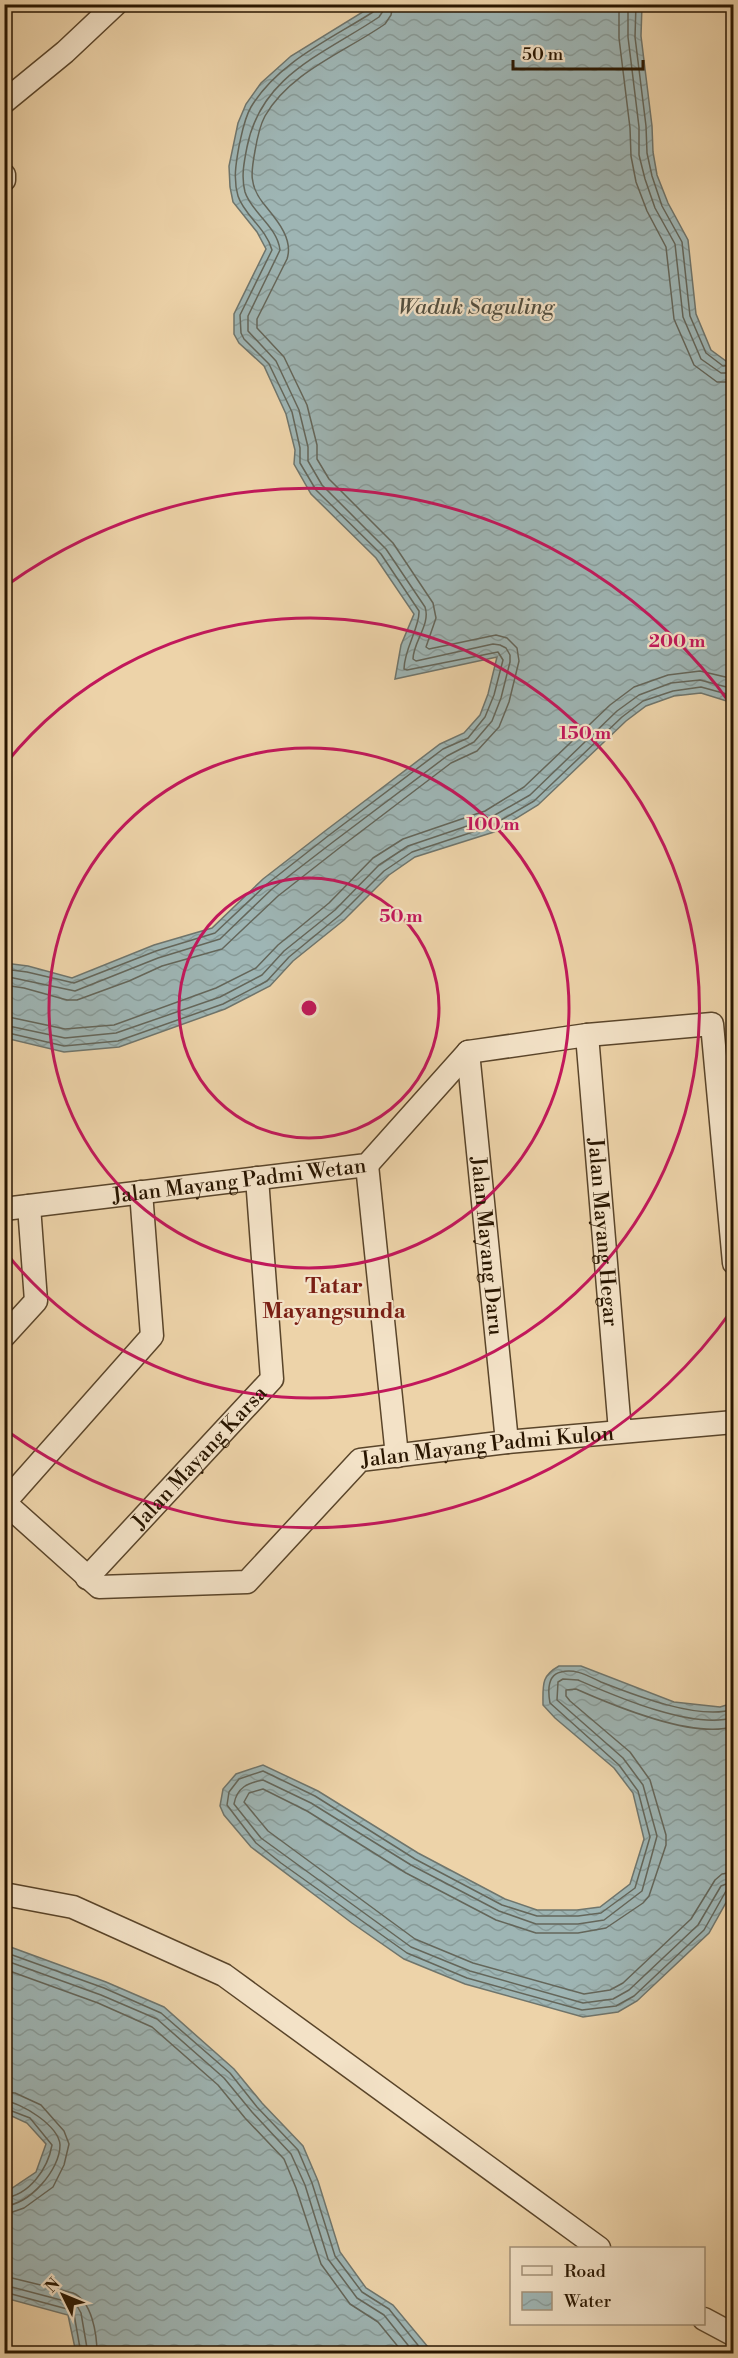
<svg xmlns="http://www.w3.org/2000/svg" width="738" height="2358" font-family="'Libre Bodoni',serif">
	<style>
		.water { fill: url(#water-waves); stroke: #6f756c; stroke-width: 1.5 }
		.lines { fill: none; stroke-linecap: round; stroke-linejoin: round }
		.shore { stroke: #64665a; stroke-width: 1.5 }
		.minor-casing { stroke: #5a452a; stroke-width: 25 }
		.minor { stroke: #f3e2c7; stroke-width: 22 }
		.ring { fill: none; stroke: #c2185b; stroke-width: 3 }
		.labels { text-anchor: middle; stroke-width: 4.5; stroke-linejoin: round; paint-order: stroke }
		.street-label { font-size: 21px; fill: #291600; stroke: #f3e2c7 }
		.water-label { font-size: 22px; font-style: italic; fill: #524e3f; stroke: #f3e2c7 }
		.neighbourhood-label { font-size: 22px; font-weight: bold; fill: #7a1f14; stroke: #f3e2c7 }
		.centre { fill: #c2185b; stroke: #f3e2c7; stroke-width: 3 }
		.ring-label { font-size: 18px; text-anchor: middle; font-weight: bold; fill: #c2185b; stroke: #f3e2c7; stroke-width: 4.5; stroke-linejoin: round; paint-order: stroke }
	</style>
	<defs>
		<pattern id="water-waves" width="16" height="10" patternUnits="userSpaceOnUse" patternTransform="scale(1.5)"><rect width="16" height="10" fill="#9eb5b4"/><path d="M0 5q4-4 8 0t8 0" fill="none" stroke="#889b99"/></pattern>
	</defs>
	<rect width="100%" height="100%" fill="#edd3a9"/>
	<filter id="stains"><feTurbulence type="fractalNoise" baseFrequency=".00333" numOctaves="4"/><feColorMatrix values="0 0 0 0 .2 0 0 0 0 .09 0 0 0 0 .02 0 0 0 .5 -.17"/></filter>
	<radialGradient id="worn" r=".72"><stop offset=".6" stop-color="#630" stop-opacity="0"/><stop offset="1" stop-color="#630" stop-opacity=".3"/></radialGradient>
	<g class="water">
		<polygon points="374,5 642,5 641,36 652,126 653,152 657,175 668,203 688,240 696,314 711,350 726,361 733,359 733,703 701,693 674,696 646,706 626,721 538,805 494,832 415,857 389,875 344,920 293,961 270,986 225,1009 119,1047 64,1052 5,1038 5,963 28,966 72,978 154,945 212,928 263,879 325,831 440,744 464,733 480,715 488,694 497,657 395,679 401,645 414,614 376,558 311,494 294,464 295,450 286,414 264,366 239,343 234,334 234,314 266,249 257,232 233,202 230,187 229,166 238,123 246,104 261,83 291,56"/>
		<path d="M559,1666H581L674,1702L720,1707L733,1703V1890L709,1933L637,2001L618,2012L583,2017L465,1984L404,1959L352,1923L251,1847L224,1815L220,1806L223,1789L236,1774L263,1765L318,1791L418,1853L505,1899L537,1910H577L600,1907L630,1884L644,1839L633,1793L614,1768L555,1718L543,1705C543,1685 541,1676 559,1666Z"/>
		<polygon points="5,1945 106,1982 164,2007 234,2069 262,2103 303,2146 318,2181 340,2252 366,2288 393,2305 433,2353 76,2353 68,2315 5,2298 5,2193 36,2172 46,2144 27,2123 5,2113"/>
	</g>
	<g class="lines">
		<g class="shore">
			<polyline points="619,4 619,38 630,128 631,156 636,182 647,211 666,247 674,319 694,365 717,382 734,382"/>
			<polyline points="628,4 628,37 639,127 639,155 645,179 655,208 675,244 683,317 701,359 721,373 734,373"/>
			<polyline points="636,4 635,37 646,126 647,153 652,176 662,206 682,242 690,316 706,353 723,366 734,365"/>
			<path d="M4,969L27,972L74,983L156,951L215,933L267,884L328,836L443,749L468,738L485,717L494,695L503,660L498,652L407,670L404,669C404,649 420,627 419,611L381,554L316,490L300,463V448L292,412L269,364L244,339L241,333L240,315L272,250C266,228 244,215 238,196C233,179 236,163 239,146C242,133 244,119 251,107C278,62 331,39 373,12L376,4"/>
			<path d="M4,976L75,991L158,958L220,939L272,889L333,842L447,756L474,742L492,721L501,698L510,662V655L506,648L500,645L493,644L416,661L413,659C413,642 431,624 425,607L386,549L322,485L308,461V447L299,410L276,361L248,331V316L280,250C277,226 251,212 245,192C241,177 244,162 247,147C261,75 324,54 379,17L383,11L384,4"/>
			<path d="M4,985L24,988L67,1000H77L129,981L162,966L222,949L278,896L338,849L451,763L477,751L499,727L509,702L519,661L517,648L507,638L496,635L429,649L426,647L436,618L433,603L393,543L329,479L317,459V445L307,405L284,357L257,328V319L287,259C294,238 275,218 263,203C249,185 251,172 255,151C257,139 259,127 265,116C290,72 345,52 385,24L391,15L393,4"/>
			<polyline points="4,1016 65,1029 114,1025 216,988 256,968 278,945 329,903 373,858 403,839 485,811 524,787 610,705 634,687 668,675 700,671 734,679"/>
			<polyline points="4,1025 65,1038 116,1033 220,997 262,975 284,951 335,910 379,865 408,846 488,819 530,795 617,711 639,695 671,683 700,680 734,689"/>
			<polyline points="4,1032 64,1046 118,1041 223,1004 267,981 289,957 340,915 384,871 412,852 491,826 534,801 622,717 643,701 673,691 701,687 734,696"/>
			<path d="M734,1709C700,1721 634,1695 601,1682C588,1676 575,1668 561,1672C547,1675 548,1692 550,1703L619,1765L638,1791L650,1837L635,1888L601,1913L578,1916H537L502,1905L415,1859L315,1796L263,1771L239,1779L229,1792L227,1805L256,1843L281,1863L407,1953L467,1978L582,2010L616,2006L634,1996L704,1930L726,1891L734,1889"/>
			<path d="M734,1717C695,1731 615,1696 578,1680L563,1679L558,1682L557,1700L623,1758L643,1785L657,1836L642,1891L604,1920L578,1924H536L499,1911L411,1865L311,1803L263,1780C248,1783 237,1787 234,1804L261,1838L411,1947L470,1971L583,2003L613,1999L629,1990L698,1925L721,1886L734,1881"/>
			<path d="M734,1726C696,1740 612,1705 576,1689L566,1690V1696L570,1701L630,1752L650,1780L666,1835V1845L649,1896L643,1903L606,1928L578,1933H536L496,1920L406,1873L307,1811L263,1789L249,1793L244,1802L268,1831L415,1939L473,1963L584,1994L610,1990L623,1983L691,1919L715,1880L722,1874L734,1872"/>
			<polyline points="4,1952 104,1988 161,2013 230,2073 257,2107 298,2150 312,2183 335,2256 362,2292 389,2309 425,2354"/>
			<polyline points="4,1960 101,1995 157,2019 224,2078 252,2112 291,2154 305,2185 328,2259 357,2298 384,2315 415,2354"/>
			<polyline points="4,1969 98,2003 152,2027 218,2085 245,2118 284,2159 296,2188 321,2264 350,2304 378,2322 404,2354"/>
			<polyline points="4,2092 15,2093 41,2105 64,2131 69,2144 64,2165 53,2187 24,2208 4,2215"/>
			<path d="M4,2101C21,2102 59,2126 60,2145C60,2170 30,2204 4,2206"/>
			<path d="M4,2108L30,2118L52,2145C48,2168 30,2195 4,2198"/>
			<path d="M4,2276L73,2293C92,2301 97,2334 97,2354"/>
			<polyline points="4,2285 76,2304 81,2313 88,2354"/>
			<polyline points="4,2292 71,2310 74,2314 81,2354"/>
		</g>
		<g class="minor-casing">
			<g id="minor">
				<polyline points="4,102 65,52 116,4"/>
				<polyline points="4,175 4,180"/>
				<path id="s1" d="M587,1035L620,1431"/>
				<path id="s2" d="M468,1052L507,1442"/>
				<polyline points="367,1165 397,1456"/>
				<path id="s3" d="M4,1209L367,1165L468,1052L587,1035L712,1024L734,1263"/>
				<polyline points="4,1336 36,1301 29,1206"/>
				<path id="s4" d="M4,1502L99,1587L247,1582L360,1460L507,1442L734,1422"/>
				<polyline points="5,1502 152,1336 141,1192"/>
				<path id="s5" d="M87,1578L272,1379L257,1178"/>
				<polyline points="4,1894 73,1907 224,1975 599,2248"/>
				<polyline points="704,2319 734,2335"/>
			</g>
		</g>
		<use href="#minor" class="minor"/>
	</g>
	<g class="ring">
		<circle cx="309" cy="1008" r="130"/>
		<circle cx="309" cy="1008" r="260"/>
		<path d="M6 763A390 390 0 1 1 6 1253"/>
		<path d="M732 1310A520 520 0 0 1 7 1431M7 585A520 520 0 0 1 732 706"/>
	</g>
	<g class="labels">
		<g class="street-label">
			<text dy="7" stroke="none"><textPath href="#s3" startOffset="237">Jalan Mayang Padmi Wetan</textPath></text>
			<text dy="7" stroke="none"><textPath href="#s1" startOffset="198">Jalan Mayang Hegar</textPath></text>
			<text dy="7" stroke="none"><textPath href="#s2" startOffset="195">Jalan Mayang Daru</textPath></text>
			<text dy="7" stroke="none"><textPath href="#s4" startOffset="570">Jalan Mayang Padmi Kulon</textPath></text>
			<text dy="7" stroke="none"><textPath href="#s5" startOffset="165">Jalan Mayang Karsa</textPath></text>
		</g>
		<g class="water-label">
			<text x="476" y="314">Waduk Saguling</text>
		</g>
		<g class="neighbourhood-label">
			<text x="334" y="1293">Tatar<tspan x="334" dy="25">Mayangsunda</tspan></text>
		</g>
	</g>
	<circle cx="309" cy="1008" r="9" class="centre"/>
	<g class="ring-label">
		<text x="677" y="647">200 m</text>
		<text x="585" y="739">150 m</text>
		<text x="493" y="830">100 m</text>
		<text x="401" y="922">50 m</text>
	</g>
	<rect width="738" height="2358" fill="none" stroke="#edd3a9" stroke-width="24"/>
	<rect x="6" y="6" width="726" height="2346" fill="none" stroke="#291600" stroke-width="3"/>
	<rect x="12" y="12" width="714" height="2334" fill="none" stroke="#291600" stroke-width="1.5"/>
	<rect x="510" y="2247" width="195" height="78" fill="#f3e2c7" stroke="#a29077" stroke-width="1.5"/>
	<rect x="522" y="2266" width="30" height="9" fill="#f3e2c7" stroke="#a29077" stroke-width="1.5"/>
	<text x="564" y="2277" font-size="18" fill="#291600">Road</text>
	<rect x="522" y="2292" width="30" height="18" fill="url(#water-waves)" stroke="#a29077" stroke-width="1.5"/>
	<text x="564" y="2307" font-size="18" fill="#291600">Water</text>
	<g transform="translate(63 2295) rotate(313)" stroke="#f3e2c7" stroke-width="4.5" paint-order="stroke">
	<path d="M0-4.5L10 22L0 15L-10 22Z" fill="#291600"/>
	<text y="-9" font-size="16" font-weight="bold" text-anchor="middle" fill="#291600">N</text>
	</g>
	<path d="M513 60v9h130v-9" fill="none" stroke="#291600" stroke-width="3"/>
	<text x="522" y="60" font-size="18" fill="#291600" stroke="#f3e2c7" stroke-width="4.5" paint-order="stroke">50 m</text>
	<rect width="100%" height="100%" filter="url(#stains)"/>
	<rect width="100%" height="100%" fill="url(#worn)"/>
</svg>
